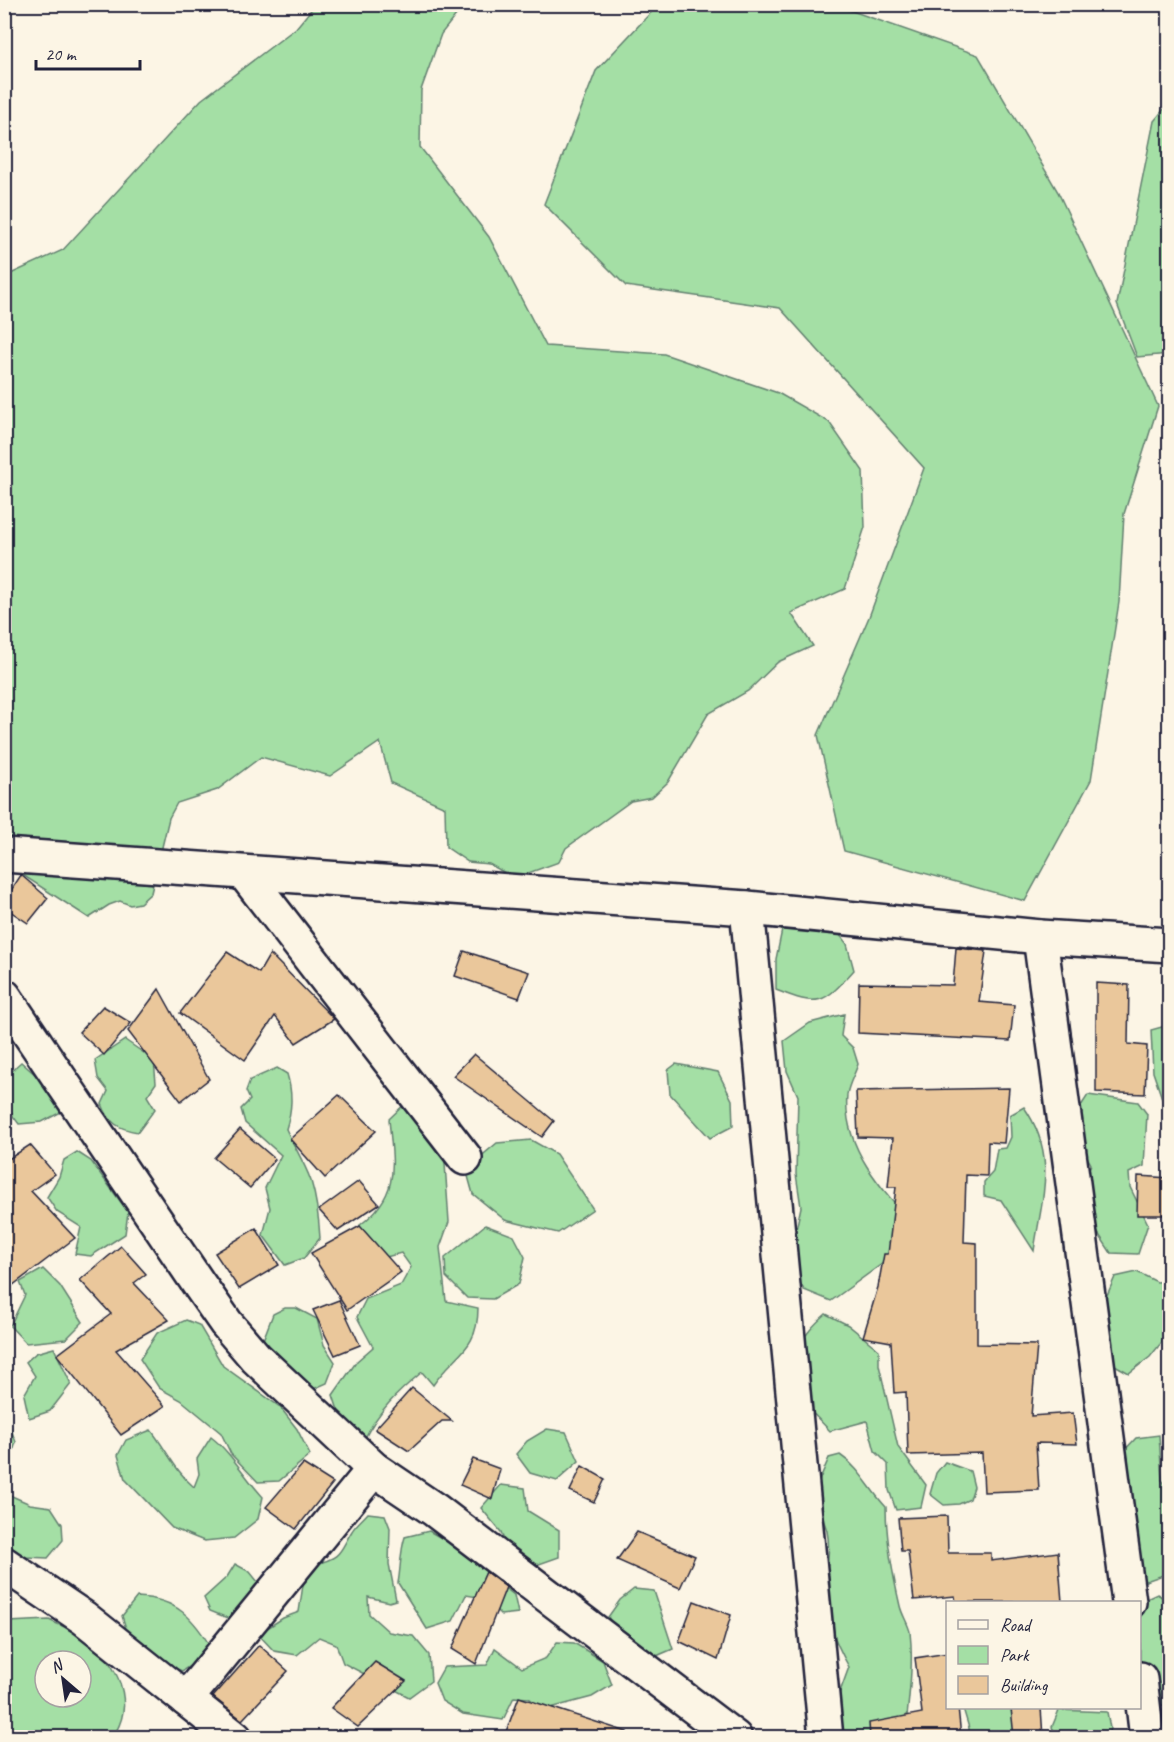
<svg xmlns="http://www.w3.org/2000/svg" width="1174" height="1742" font-family="Caveat,sans-serif">
	<style>
		.green { fill: #a4dfa5; stroke: #638070; stroke-width: 1.5; fill-rule: evenodd }
		.building { fill: #eac79b; stroke: #22223b; stroke-width: 1.5 }
		.lines { fill: none; stroke-linecap: round; stroke-linejoin: round }
		.minor-casing { stroke: #22223b; stroke-width: 38 }
		.minor { stroke: #fcf5e5; stroke-width: 33 }
	</style>
	<rect width="100%" height="100%" fill="#fcf5e5"/>
	<filter id="ink" filterUnits="userSpaceOnUse"><feTurbulence type="fractalNoise" baseFrequency=".0167" numOctaves="2"/><feDisplacementMap in="SourceGraphic" scale="12" xChannelSelector="R" yChannelSelector="G"/><feConvolveMatrix kernelMatrix="1 2 1 2 8 2 1 2 1" color-interpolation-filters="sRGB"/></filter>
	<g filter="url(#ink)">
		<g class="green">
			<polygon points="315,5 464,5 441,34 421,90 420,147 489,237 546,346 664,354 778,393 829,422 863,471 865,527 845,589 791,613 813,646 778,662 748,691 708,714 668,782 652,797 631,801 566,848 559,862 520,876 507,874 489,864 468,862 446,847 445,807 391,783 380,742 330,776 261,757 217,790 177,803 169,818 151,893 140,903 130,905 120,901 109,905 89,918 21,874 5,858 4,277 63,250 201,100 296,28"/>
			<polygon points="658,5 835,5 978,55 1058,192 1158,406 1124,514 1119,602 1091,780 1025,901 844,851 818,735 869,617 924,468 780,308 626,286 544,204 596,71"/>
			<polygon points="1169,103 1169,354 1137,357 1117,304 1154,121"/>
			<path d="M784,920L832,925L847,944L854,970C823,1005 819,1007 776,990V959Z"/>
			<path d="M844,1014L841,1036L853,1048L858,1064C855,1074 848,1085 847,1095C842,1151 888,1196 923,1234L831,1301L804,1290L797,1277L795,1234L801,1207L796,1174L798,1096L787,1071L784,1041L810,1023Z"/>
			<polygon points="1169,1025 1170,1025 1169,1102 1163,1101 1153,1072 1151,1030"/>
			<path d="M125,1040L154,1060L156,1083L147,1096L155,1109L138,1132C118,1129 109,1123 102,1104L108,1091L98,1078L95,1060Z"/>
			<path d="M21,1062L45,1083L63,1111L42,1122L19,1124C1,1103 0,1079 21,1062Z"/>
			<polygon points="676,1064 718,1072 732,1100 733,1126 710,1138 670,1094 668,1070"/>
			<path d="M277,1068L287,1074C293,1094 292,1110 286,1129C294,1146 305,1164 311,1181C316,1197 319,1221 320,1238L304,1258L285,1265L263,1235L270,1208L265,1188L281,1155L245,1123L241,1109L250,1100L246,1091L250,1080Z"/>
			<polygon points="1088,1095 1138,1102 1147,1114 1144,1166 1129,1173 1130,1187 1148,1224 1138,1254 1111,1253 1092,1224 1083,1185 1091,1164 1077,1139 1072,1120"/>
			<path d="M409,1100L444,1149L449,1222L440,1247L446,1301L478,1308C478,1351 455,1353 433,1385L422,1372C397,1393 378,1411 364,1440C344,1432 339,1414 333,1395L357,1361L373,1347L357,1317L366,1299L401,1285L411,1267L401,1253L367,1262L359,1247L360,1225C401,1194 393,1165 389,1119Z"/>
			<path d="M1024,1107C1058,1156 1042,1196 1034,1251L1001,1200L984,1196V1182L993,1172L997,1149L1006,1148L1011,1137L1010,1115Z"/>
			<polygon points="531,1140 556,1154 593,1209 558,1233 505,1220 473,1194 466,1169 497,1143"/>
			<polygon points="77,1152 91,1161 128,1212 125,1234 91,1256 75,1254 81,1227 57,1212 47,1197 59,1177 64,1160"/>
			<polygon points="485,1225 514,1236 525,1257 519,1284 493,1299 467,1298 446,1277 445,1258"/>
			<polygon points="43,1269 60,1286 83,1322 66,1339 26,1343 10,1326 25,1295 20,1282"/>
			<polygon points="1137,1272 1157,1282 1169,1281 1169,1333 1150,1357 1129,1373 1113,1364 1104,1302 1115,1277"/>
			<polygon points="285,1308 296,1308 317,1319 324,1345 335,1362 327,1383 309,1391 274,1364 263,1340 273,1314"/>
			<path d="M826,1314L848,1325L879,1350V1365L898,1447L926,1485L921,1507L896,1510L889,1490L888,1464L875,1451L867,1421L830,1431L801,1401C799,1356 789,1346 826,1314Z"/>
			<polygon points="186,1320 199,1325 223,1366 280,1407 297,1429 310,1455 279,1481 258,1482 231,1454 221,1433 181,1400 159,1388 140,1359 157,1333"/>
			<polygon points="54,1348 71,1384 50,1411 29,1418 24,1395 35,1376 26,1362 36,1353"/>
			<polygon points="4,1413 16,1442 5,1477 4,1477"/>
			<polygon points="547,1429 566,1432 579,1461 557,1481 530,1473 516,1454 527,1441"/>
			<path d="M151,1430C166,1449 176,1472 194,1487L199,1474L197,1459L211,1437C232,1453 245,1478 263,1497L258,1519L234,1538L204,1541L172,1528L125,1479L118,1455L126,1440Z"/>
			<polygon points="1159,1435 1162,1480 1170,1492 1165,1536 1169,1544 1169,1573 1143,1582 1129,1581 1102,1522 1099,1500 1100,1448 1119,1456 1136,1438"/>
			<path d="M840,1455C860,1468 869,1489 886,1507C886,1537 893,1576 900,1606C902,1615 908,1623 910,1632C914,1667 908,1702 905,1737H841L837,1700L849,1667C835,1642 824,1616 825,1587C826,1568 831,1551 827,1531C824,1519 817,1508 812,1497L829,1458Z"/>
			<polygon points="945,1462 970,1471 974,1487 970,1499 959,1504 944,1505 930,1494 936,1473"/>
			<polygon points="501,1485 525,1488 528,1511 559,1530 559,1557 528,1568 510,1557 501,1532 481,1508"/>
			<polygon points="5,1493 30,1504 51,1507 62,1524 63,1540 48,1558 25,1557 5,1542"/>
			<path d="M368,1513L385,1515L390,1528L389,1564L396,1600L389,1602L368,1597L369,1614L389,1632L413,1636L429,1655L431,1681L409,1697L343,1663L336,1644L319,1637L297,1655L274,1651L258,1634L283,1618L299,1612L303,1585L315,1564C342,1558 339,1552 352,1531C356,1524 363,1519 368,1513Z"/>
			<path d="M429,1531L471,1555L490,1576L514,1595L518,1613L501,1615L484,1598L466,1595L453,1621L427,1629L398,1583C401,1567 400,1552 405,1537Z"/>
			<polygon points="235,1564 250,1572 262,1587 230,1619 210,1611 204,1598 227,1577"/>
			<polygon points="634,1589 654,1591 673,1649 647,1660 617,1632 608,1617 620,1600"/>
			<polygon points="1157,1594 1169,1601 1169,1707 1149,1701 1140,1663 1140,1602"/>
			<path d="M137,1597C176,1598 194,1618 213,1651L182,1671L151,1658L131,1644L122,1616Z"/>
			<path d="M49,1620C61,1626 77,1631 87,1639C118,1664 137,1703 112,1738L18,1737L5,1727L4,1624L8,1622ZM45,1661H81V1697H45Z"/>
			<polygon points="557,1642 574,1643 603,1661 612,1685 592,1697 543,1710 529,1698 514,1697 503,1720 463,1714 442,1701 435,1683 444,1667 487,1665 495,1648 522,1668 546,1658"/>
			<polygon points="963,1708 1017,1708 1015,1737 969,1737 969,1728"/>
			<polygon points="1059,1710 1107,1712 1110,1728 1108,1737 1057,1737 1052,1727"/>
		</g>
		<g class="building">
			<polygon points="21,875 48,898 28,923 4,907 4,901"/>
			<polygon points="956,948 986,951 979,1002 1014,1005 1010,1041 858,1033 859,983 953,985"/>
			<polygon points="464,951 529,972 519,998 455,976"/>
			<polygon points="227,952 259,973 270,954 334,1019 296,1043 275,1016 245,1060 180,1013"/>
			<polygon points="1096,983 1129,985 1128,1044 1147,1046 1145,1094 1096,1092"/>
			<polygon points="159,989 209,1079 181,1101 128,1031"/>
			<polygon points="103,1006 131,1023 104,1055 79,1032"/>
			<polygon points="474,1054 554,1121 542,1137 453,1076"/>
			<polygon points="1009,1088 1004,1143 988,1142 987,1176 966,1175 964,1242 977,1243 977,1344 1037,1345 1031,1416 1073,1413 1077,1444 1036,1443 1039,1490 984,1492 982,1453 908,1455 906,1392 894,1393 891,1342 863,1337 878,1287 884,1254 888,1254 896,1187 888,1187 893,1138 858,1137 856,1091"/>
			<polygon points="339,1095 376,1131 325,1178 290,1139"/>
			<polygon points="240,1129 275,1159 250,1188 214,1158"/>
			<polygon points="30,1145 55,1174 31,1191 75,1238 4,1292 4,1162"/>
			<polygon points="1138,1176 1170,1178 1170,1215 1137,1215"/>
			<polygon points="359,1181 379,1204 338,1231 319,1210"/>
			<polygon points="360,1226 401,1272 347,1310 311,1253"/>
			<polygon points="256,1228 279,1265 239,1289 215,1253"/>
			<polygon points="121,1246 146,1274 134,1283 169,1320 116,1350 165,1406 121,1435 57,1355 111,1314 80,1280"/>
			<polygon points="339,1300 360,1345 335,1355 313,1310"/>
			<polygon points="412,1388 452,1421 442,1421 409,1451 375,1429"/>
			<polygon points="473,1459 500,1469 492,1499 460,1485"/>
			<polygon points="303,1464 333,1483 296,1529 266,1507"/>
			<polygon points="582,1466 605,1479 594,1502 570,1491"/>
			<polygon points="947,1516 948,1553 991,1553 991,1561 1058,1552 1062,1602 956,1602 955,1596 914,1600 908,1551 901,1551 898,1518"/>
			<polygon points="637,1532 695,1556 680,1588 617,1560"/>
			<polygon points="486,1572 506,1587 476,1664 452,1649"/>
			<polygon points="694,1601 731,1615 718,1660 679,1641"/>
			<polygon points="259,1645 288,1671 242,1720 213,1697"/>
			<polygon points="948,1653 948,1707 958,1707 961,1737 870,1737 869,1723 922,1713 915,1658"/>
			<polygon points="375,1662 406,1681 358,1727 331,1708"/>
			<polygon points="519,1697 627,1732 626,1737 504,1737"/>
			<polygon points="1011,1708 1041,1708 1043,1737 1014,1737"/>
		</g>
		<g class="lines">
			<g class="minor-casing">
				<g id="minor">
					<polyline points="4,855 747,908 1040,937 1170,945"/>
					<polyline points="245,874 465,1158"/>
					<polyline points="747,908 826,1738"/>
					<polyline points="1040,937 1129,1602"/>
					<polyline points="4,996 198,1283 226,1323 256,1358 374,1469 435,1510 735,1738"/>
					<polyline points="4,1564 84,1618 235,1738"/>
					<polyline points="1140,1679 1147,1738"/>
					<polyline points="186,1699 374,1469"/>
				</g>
			</g>
			<use href="#minor" class="minor"/>
		</g>
	</g>
	<rect width="1174" height="1742" fill="none" stroke="#fcf5e5" stroke-width="24"/>
	<rect x="12" y="12" width="1150" height="1718" fill="none" stroke="#22223b" stroke-width="2" filter="url(#ink)"/>
	<rect x="946" y="1601" width="195" height="108" fill="#fcf5e5" stroke="#a5a1a1" stroke-width="1.5"/>
	<rect x="958" y="1620" width="30" height="9" fill="#fcf5e5" stroke="#a5a1a1" stroke-width="1.5"/>
	<text x="1000" y="1631" font-size="18" fill="#22223b">Road</text>
	<rect x="958" y="1646" width="30" height="18" fill="#a4dfa5" stroke="#a5a1a1" stroke-width="1.5"/>
	<text x="1000" y="1661" font-size="18" fill="#22223b">Park</text>
	<rect x="958" y="1676" width="30" height="18" fill="#eac79b" stroke="#a5a1a1" stroke-width="1.5"/>
	<text x="1000" y="1691" font-size="18" fill="#22223b">Building</text>
	<g transform="translate(63 1679) rotate(331)"><circle r="28" fill="#fcf5e5" stroke="#a5a1a1" stroke-width="1.5"/>
	<path d="M0-4.5L10 22L0 15L-10 22Z" fill="#22223b"/>
	<text y="-9" font-size="16" font-weight="bold" text-anchor="middle" fill="#22223b">N</text>
	</g>
	<path d="M36 60v9h104v-9" fill="none" stroke="#22223b" stroke-width="3"/>
	<text x="45" y="60" font-size="18" fill="#22223b" stroke="#fcf5e5" stroke-width="4.5" paint-order="stroke">20 m</text>
</svg>
